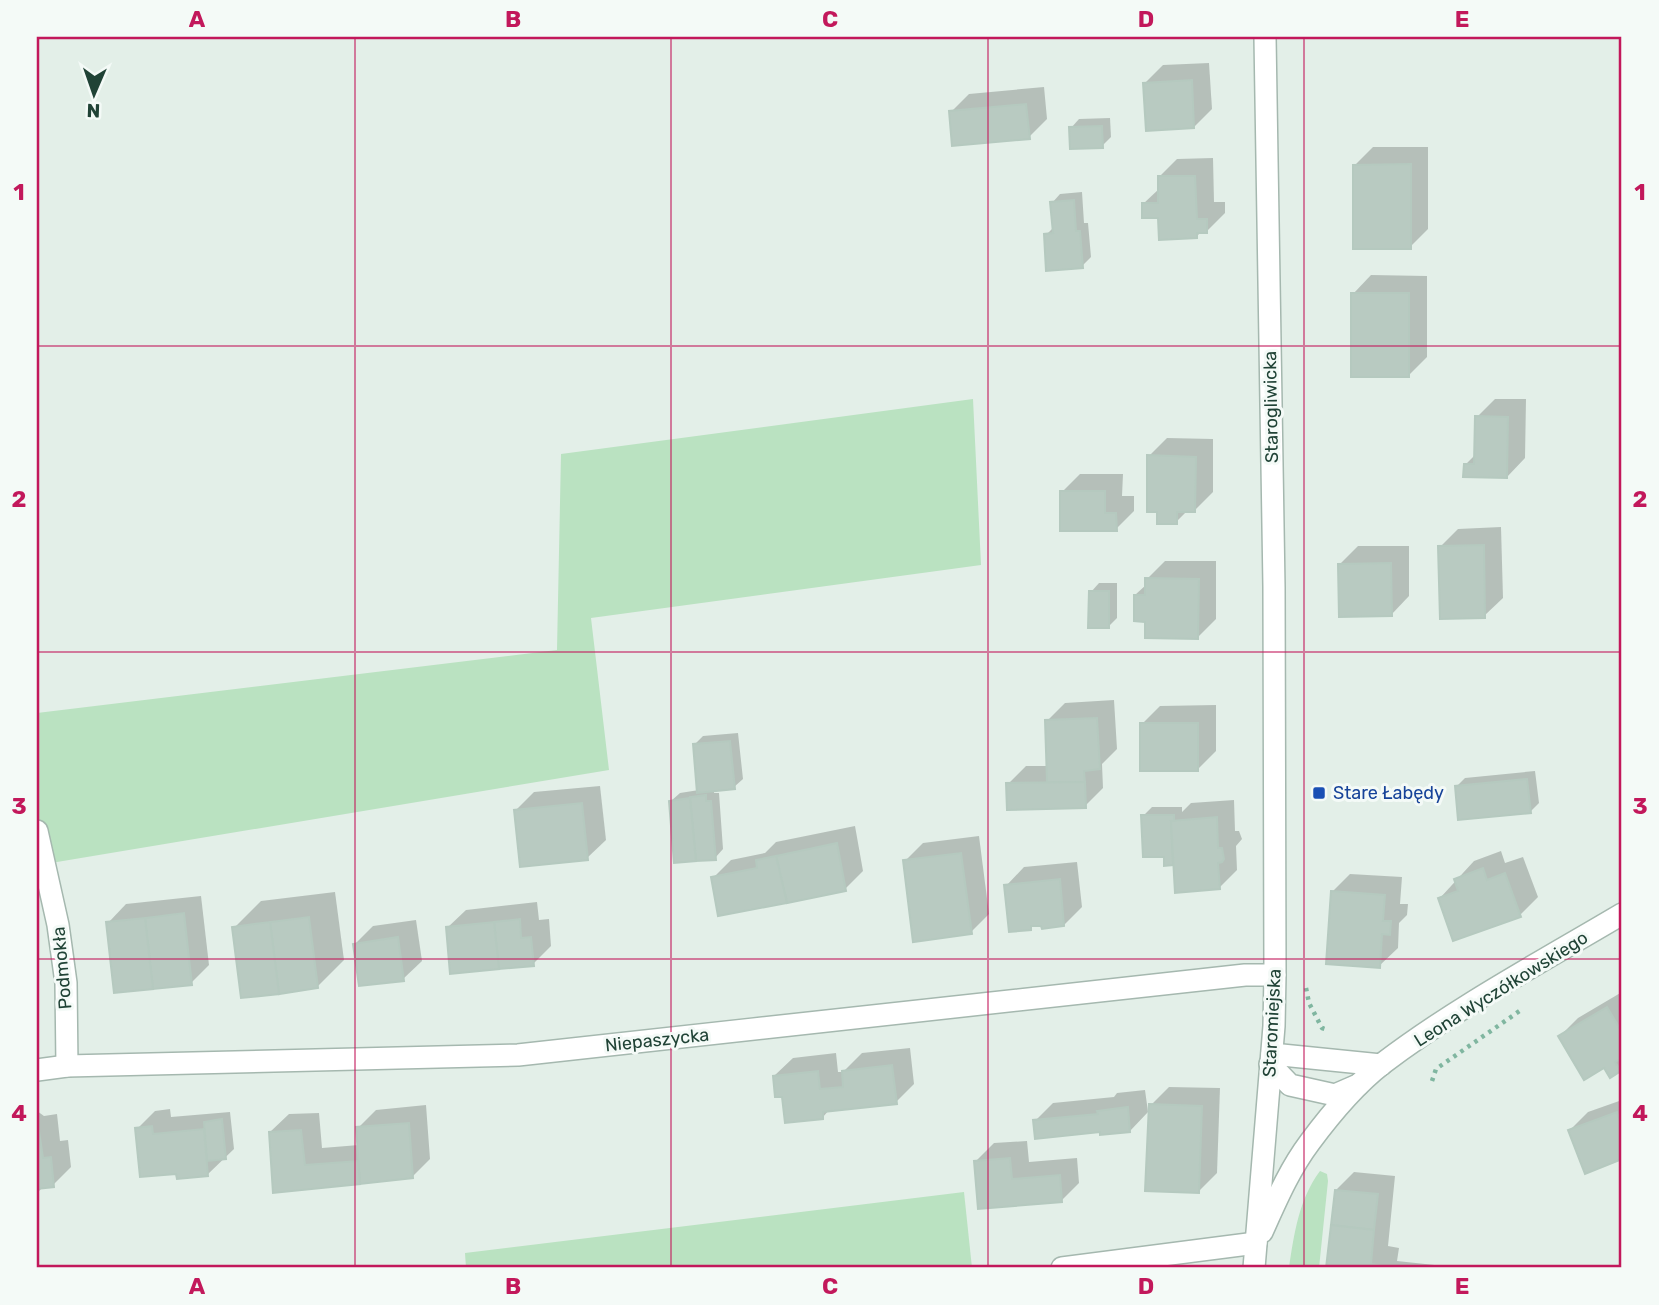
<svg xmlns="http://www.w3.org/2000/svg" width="1659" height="1305" font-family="Rubik,sans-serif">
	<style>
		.green { fill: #bae2c1 }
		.shadow { fill: #0003 }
		.building { fill: #b8cac1; stroke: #b5c9bf; stroke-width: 2 }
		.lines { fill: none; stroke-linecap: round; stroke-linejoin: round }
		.minor-casing { stroke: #a5b8af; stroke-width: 24 }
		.path { stroke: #80b6a0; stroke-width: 4.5; stroke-dasharray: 3.5 5; stroke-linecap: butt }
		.minor { stroke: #fff; stroke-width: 21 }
		.grid { fill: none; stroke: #c2185b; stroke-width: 2; stroke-opacity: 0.55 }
		.transit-dot { fill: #1a4fb4; stroke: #f4faf7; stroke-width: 2.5 }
		.labels { text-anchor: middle; stroke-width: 6; stroke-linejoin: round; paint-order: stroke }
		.street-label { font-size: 18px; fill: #204336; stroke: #f4faf7 }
		.transit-label { font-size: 18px; fill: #164399; stroke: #f4faf7; text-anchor: start }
		.neatline { fill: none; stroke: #c2185b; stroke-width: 2.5 }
		.grid-label { font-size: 23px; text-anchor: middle; font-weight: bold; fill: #c2185b }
	</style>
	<rect width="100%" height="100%" fill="#e3efe8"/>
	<g class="green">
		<polygon points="973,399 981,565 591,618 609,770 45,864 37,831 37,713 557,650 561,454"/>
		<path d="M1320,1171L1327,1174L1328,1181L1319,1268H1289C1294,1234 1299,1199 1320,1171Z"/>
		<polygon points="964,1192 972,1268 466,1268 465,1253"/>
	</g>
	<g class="shadow">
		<polygon points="1209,63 1212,109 1194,127 1145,83 1163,65"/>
		<polygon points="1044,87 1047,119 1029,137 951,112 969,94"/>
		<polygon points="1110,118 1111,137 1102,146 1071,128 1079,119"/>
		<polygon points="1373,147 1428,147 1428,229 1410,247 1355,165"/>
		<polygon points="1213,158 1214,202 1225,202 1225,213 1207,231 1202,231 1196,237 1160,217 1143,204 1160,188 1159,177 1177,159"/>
		<polygon points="1082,192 1084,223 1088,223 1091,257 1082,266 1046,235 1054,227 1052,203 1060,194"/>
		<polygon points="1371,275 1427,276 1427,357 1409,375 1353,294"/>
		<polygon points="1495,399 1526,399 1525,458 1507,477 1465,465 1476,454 1477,417"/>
		<polygon points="1167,438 1213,439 1213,492 1195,510 1188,510 1176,522 1149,456"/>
		<polygon points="1080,474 1123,474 1122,496 1134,496 1134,511 1116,529 1062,492"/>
		<polygon points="1501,527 1503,598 1484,616 1440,547 1458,529"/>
		<polygon points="1358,546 1409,546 1409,596 1391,615 1340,564"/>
		<polygon points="1165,561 1216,561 1216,619 1198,637 1147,620 1135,595 1147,584 1147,579"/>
		<polygon points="1099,583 1117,583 1117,618 1109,626 1091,592"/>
		<polygon points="1114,700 1117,749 1102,764 1103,788 1085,806 1008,784 1026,766 1048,766 1047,721 1065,703"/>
		<polygon points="1216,705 1216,751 1198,769 1142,724 1160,706"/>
		<polygon points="738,733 743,779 734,787 714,789 714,793 719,793 723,849 715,858 676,861 671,801 680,793 699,790 694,745 703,736"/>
		<polygon points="1535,771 1539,803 1530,812 1456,787 1465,778"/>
		<polygon points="600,786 606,840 587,858 516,810 534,792"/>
		<polygon points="1234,800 1235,831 1239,831 1242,839 1236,846 1237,870 1219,888 1175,861 1172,863 1143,816 1152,807 1182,807 1182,812 1191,803"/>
		<polygon points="855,826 863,871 845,889 713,878 731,860 765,853 776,842"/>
		<polygon points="979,836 989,914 971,932 905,861 923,843"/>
		<polygon points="1501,851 1505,863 1523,857 1538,897 1520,915 1440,898 1474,861"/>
		<polygon points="1077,862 1082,907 1064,925 1035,924 1031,928 1006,886 1024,867"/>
		<polygon points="1350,874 1402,877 1400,904 1408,904 1407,915 1399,923 1398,948 1379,966 1332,892"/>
		<polygon points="335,892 344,960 317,987 234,928 261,901"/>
		<polygon points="201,896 209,965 191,983 108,923 126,904"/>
		<polygon points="537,902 539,920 549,919 551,946 533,964 447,928 466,910"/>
		<polygon points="416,920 422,961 403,979 355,944 373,926"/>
		<polygon points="1622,992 1622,1068 1620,1070 1605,1066 1560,1036 1578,1018"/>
		<polygon points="910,1048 914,1084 896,1102 829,1110 823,1117 783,1095 774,1076 793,1058 836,1053 838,1072 843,1072 862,1053"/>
		<polygon points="1169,1087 1220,1088 1217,1173 1199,1191 1151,1105"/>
		<polygon points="1145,1090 1148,1112 1130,1131 1035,1121 1053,1103 1114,1097 1117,1093"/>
		<polygon points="1622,1100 1622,1157 1586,1171 1570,1130 1588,1112"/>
		<polygon points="426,1105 430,1159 412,1177 275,1191 270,1132 289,1114 319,1113 322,1148 359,1145 358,1128 376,1110"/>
		<polygon points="170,1109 171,1117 230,1112 234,1149 207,1175 178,1172 137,1129 155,1111"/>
		<polygon points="37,1111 44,1116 57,1114 60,1141 68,1140 71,1167 53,1185 44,1186 37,1193"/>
		<polygon points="1027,1141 1029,1162 1077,1158 1079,1183 1061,1201 980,1207 976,1161 994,1143"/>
		<polygon points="1354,1172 1395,1176 1388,1246 1399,1248 1397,1261 1444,1266 1444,1268 1328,1268 1336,1190"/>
	</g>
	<g class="building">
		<polygon points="1192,80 1194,128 1146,131 1143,83"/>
		<polygon points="1026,104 1030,139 952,146 949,111"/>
		<polygon points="1102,126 1103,148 1070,149 1069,127"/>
		<polygon points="1411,164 1411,249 1353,249 1353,165"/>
		<polygon points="1158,176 1195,176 1197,219 1207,219 1207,233 1197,233 1197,238 1159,240 1158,218 1142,218 1142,203 1158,203"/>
		<polygon points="1074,200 1076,231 1080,231 1083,268 1046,271 1044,234 1053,233 1050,202"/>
		<rect x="1351" y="293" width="58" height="84"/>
		<polygon points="1475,416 1508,417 1507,478 1463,477 1464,464 1474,464"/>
		<polygon points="1147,455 1196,457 1195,512 1177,512 1177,524 1157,524 1157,512 1147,512"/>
		<polygon points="1060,491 1105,491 1105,513 1116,513 1117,531 1060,531"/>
		<polygon points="1484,545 1485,618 1440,619 1438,546"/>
		<polygon points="1391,563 1392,616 1339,617 1338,564"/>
		<polygon points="1145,578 1199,579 1198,639 1145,638 1145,622 1134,621 1134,595 1145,595"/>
		<polygon points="1089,591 1109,591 1109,628 1088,628"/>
		<polygon points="1097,718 1100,769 1084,771 1085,782 1047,782 1045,720"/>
		<rect x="1140" y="723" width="58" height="48"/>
		<polygon points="730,741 735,789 697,793 693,744"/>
		<polygon points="1527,779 1531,813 1458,820 1455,786"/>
		<polygon points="1085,782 1086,808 1007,810 1006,783"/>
		<polygon points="706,795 706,801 711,801 716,860 696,861 690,797"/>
		<polygon points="690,798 696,861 674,863 669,801"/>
		<polygon points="582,803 588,860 520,867 514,810"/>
		<polygon points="1141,815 1174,815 1174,821 1171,821 1173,865 1164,866 1164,857 1143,857"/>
		<polygon points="1217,817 1218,848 1222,848 1224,859 1222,862 1218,863 1220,889 1175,893 1171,821"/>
		<polygon points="837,843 846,891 787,903 776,856"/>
		<polygon points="961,853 972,934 913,942 903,860"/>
		<polygon points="776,856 787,903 718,916 711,877 757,868 756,860"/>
		<polygon points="1483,868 1487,880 1505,873 1521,917 1453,941 1438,898 1458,891 1454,879"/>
		<polygon points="1060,879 1064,926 1042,929 1041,926 1031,926 1031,930 1009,932 1004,885"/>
		<polygon points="1331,891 1385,895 1383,921 1391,921 1390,935 1382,934 1380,968 1326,964"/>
		<polygon points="184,913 192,985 153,989 145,918"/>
		<polygon points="309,917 318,988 279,994 270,922"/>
		<polygon points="145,918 153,989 114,993 106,922"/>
		<polygon points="520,919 521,938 531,937 534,966 499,969 494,922"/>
		<polygon points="270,922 279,994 241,998 232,927"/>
		<polygon points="494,922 499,969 450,974 446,927"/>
		<polygon points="398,937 404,981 359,986 353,944"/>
		<polygon points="1607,1007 1622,1032 1622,1058 1615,1062 1621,1071 1610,1078 1604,1068 1584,1080 1558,1036"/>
		<polygon points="892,1065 897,1104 823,1112 823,1119 785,1123 782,1097 775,1097 773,1076 818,1071 820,1089 843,1087 842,1071"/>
		<polygon points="1149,1104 1202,1106 1199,1193 1145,1191"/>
		<polygon points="1128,1107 1130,1132 1100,1135 1100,1132 1035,1139 1033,1120 1098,1114 1097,1111"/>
		<polygon points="1617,1112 1622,1126 1622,1159 1585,1174 1568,1130"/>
		<polygon points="222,1119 226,1159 207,1161 204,1122"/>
		<polygon points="409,1123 413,1178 360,1184 356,1127"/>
		<polygon points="152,1126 153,1134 204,1129 208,1176 177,1179 176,1174 140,1177 135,1128"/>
		<polygon points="301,1130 305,1165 358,1161 360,1184 273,1193 269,1132"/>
		<polygon points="37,1131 39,1131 43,1158 51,1157 54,1187 37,1189"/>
		<polygon points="1010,1158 1012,1179 1060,1175 1062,1202 978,1209 974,1161"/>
		<polygon points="1335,1190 1378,1194 1374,1230 1331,1225"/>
		<polygon points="1331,1225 1374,1230 1371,1264 1382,1266 1381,1268 1326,1268"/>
	</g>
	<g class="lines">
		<g class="minor-casing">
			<g id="minor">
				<polyline points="37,831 58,925 66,983 67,1066"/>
				<polyline points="1272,1054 1381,1065"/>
				<polyline points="1270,1064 1290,1085 1335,1095 1358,1085"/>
				<polyline points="37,1070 67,1066 518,1055 1245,975 1275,975"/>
				<path d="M1262,1232C1276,1201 1289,1170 1310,1142C1330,1115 1355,1085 1382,1064C1457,1007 1541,962 1622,914"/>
				<polyline points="1062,1268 1256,1243"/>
				<polyline points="1254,1268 1274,1026 1275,975 1274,587 1265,37"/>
			</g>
		</g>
		<g class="path">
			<polyline points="1306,988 1309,1003 1322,1028 1325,1029"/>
			<polyline points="1432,1081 1436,1069 1521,1010"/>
		</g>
		<use href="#minor" class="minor"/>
	</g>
	<path class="grid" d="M355,37V1268M671,37V1268M988,37V1268M1304,37V1268M37,346H1622M37,652H1622M37,959H1622"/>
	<rect class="transit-dot" x="1312" y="786" width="14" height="14" rx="3.5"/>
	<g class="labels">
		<g class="street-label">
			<text transform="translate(1271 407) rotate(-91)" y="6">Starogliwicka</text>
			<text transform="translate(62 968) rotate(-95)" y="6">Podmokła</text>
			<text transform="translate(1501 989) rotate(-32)" y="6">Leona Wyczółkowskiego</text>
			<text transform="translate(1272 1023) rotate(-87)" y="6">Staromiejska</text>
			<text transform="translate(657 1040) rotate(-6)" y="6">Niepaszycka</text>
		</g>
		<g class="transit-label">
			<text x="1333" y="799">Stare Łabędy</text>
		</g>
	</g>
	<rect width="1659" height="1305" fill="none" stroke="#f4faf7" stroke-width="77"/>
	<g transform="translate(94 94) rotate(182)" stroke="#f4faf7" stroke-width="5" paint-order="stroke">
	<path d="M0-5L12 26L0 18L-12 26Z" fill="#204336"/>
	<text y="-10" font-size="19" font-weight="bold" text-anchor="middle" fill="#204336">N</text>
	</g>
	<rect x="38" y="38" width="1582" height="1228" class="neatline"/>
	<g class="grid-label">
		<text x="197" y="27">A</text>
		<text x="513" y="27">B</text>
		<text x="830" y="27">C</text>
		<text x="1146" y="27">D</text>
		<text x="1462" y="27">E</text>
		<text x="19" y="200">1</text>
		<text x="1640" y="200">1</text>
		<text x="19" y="507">2</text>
		<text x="1640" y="507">2</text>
		<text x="19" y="814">3</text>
		<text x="1640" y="814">3</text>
		<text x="19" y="1121">4</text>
		<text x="1640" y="1121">4</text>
		<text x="197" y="1294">A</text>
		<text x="513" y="1294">B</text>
		<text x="830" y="1294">C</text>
		<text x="1146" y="1294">D</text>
		<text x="1462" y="1294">E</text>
	</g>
</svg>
